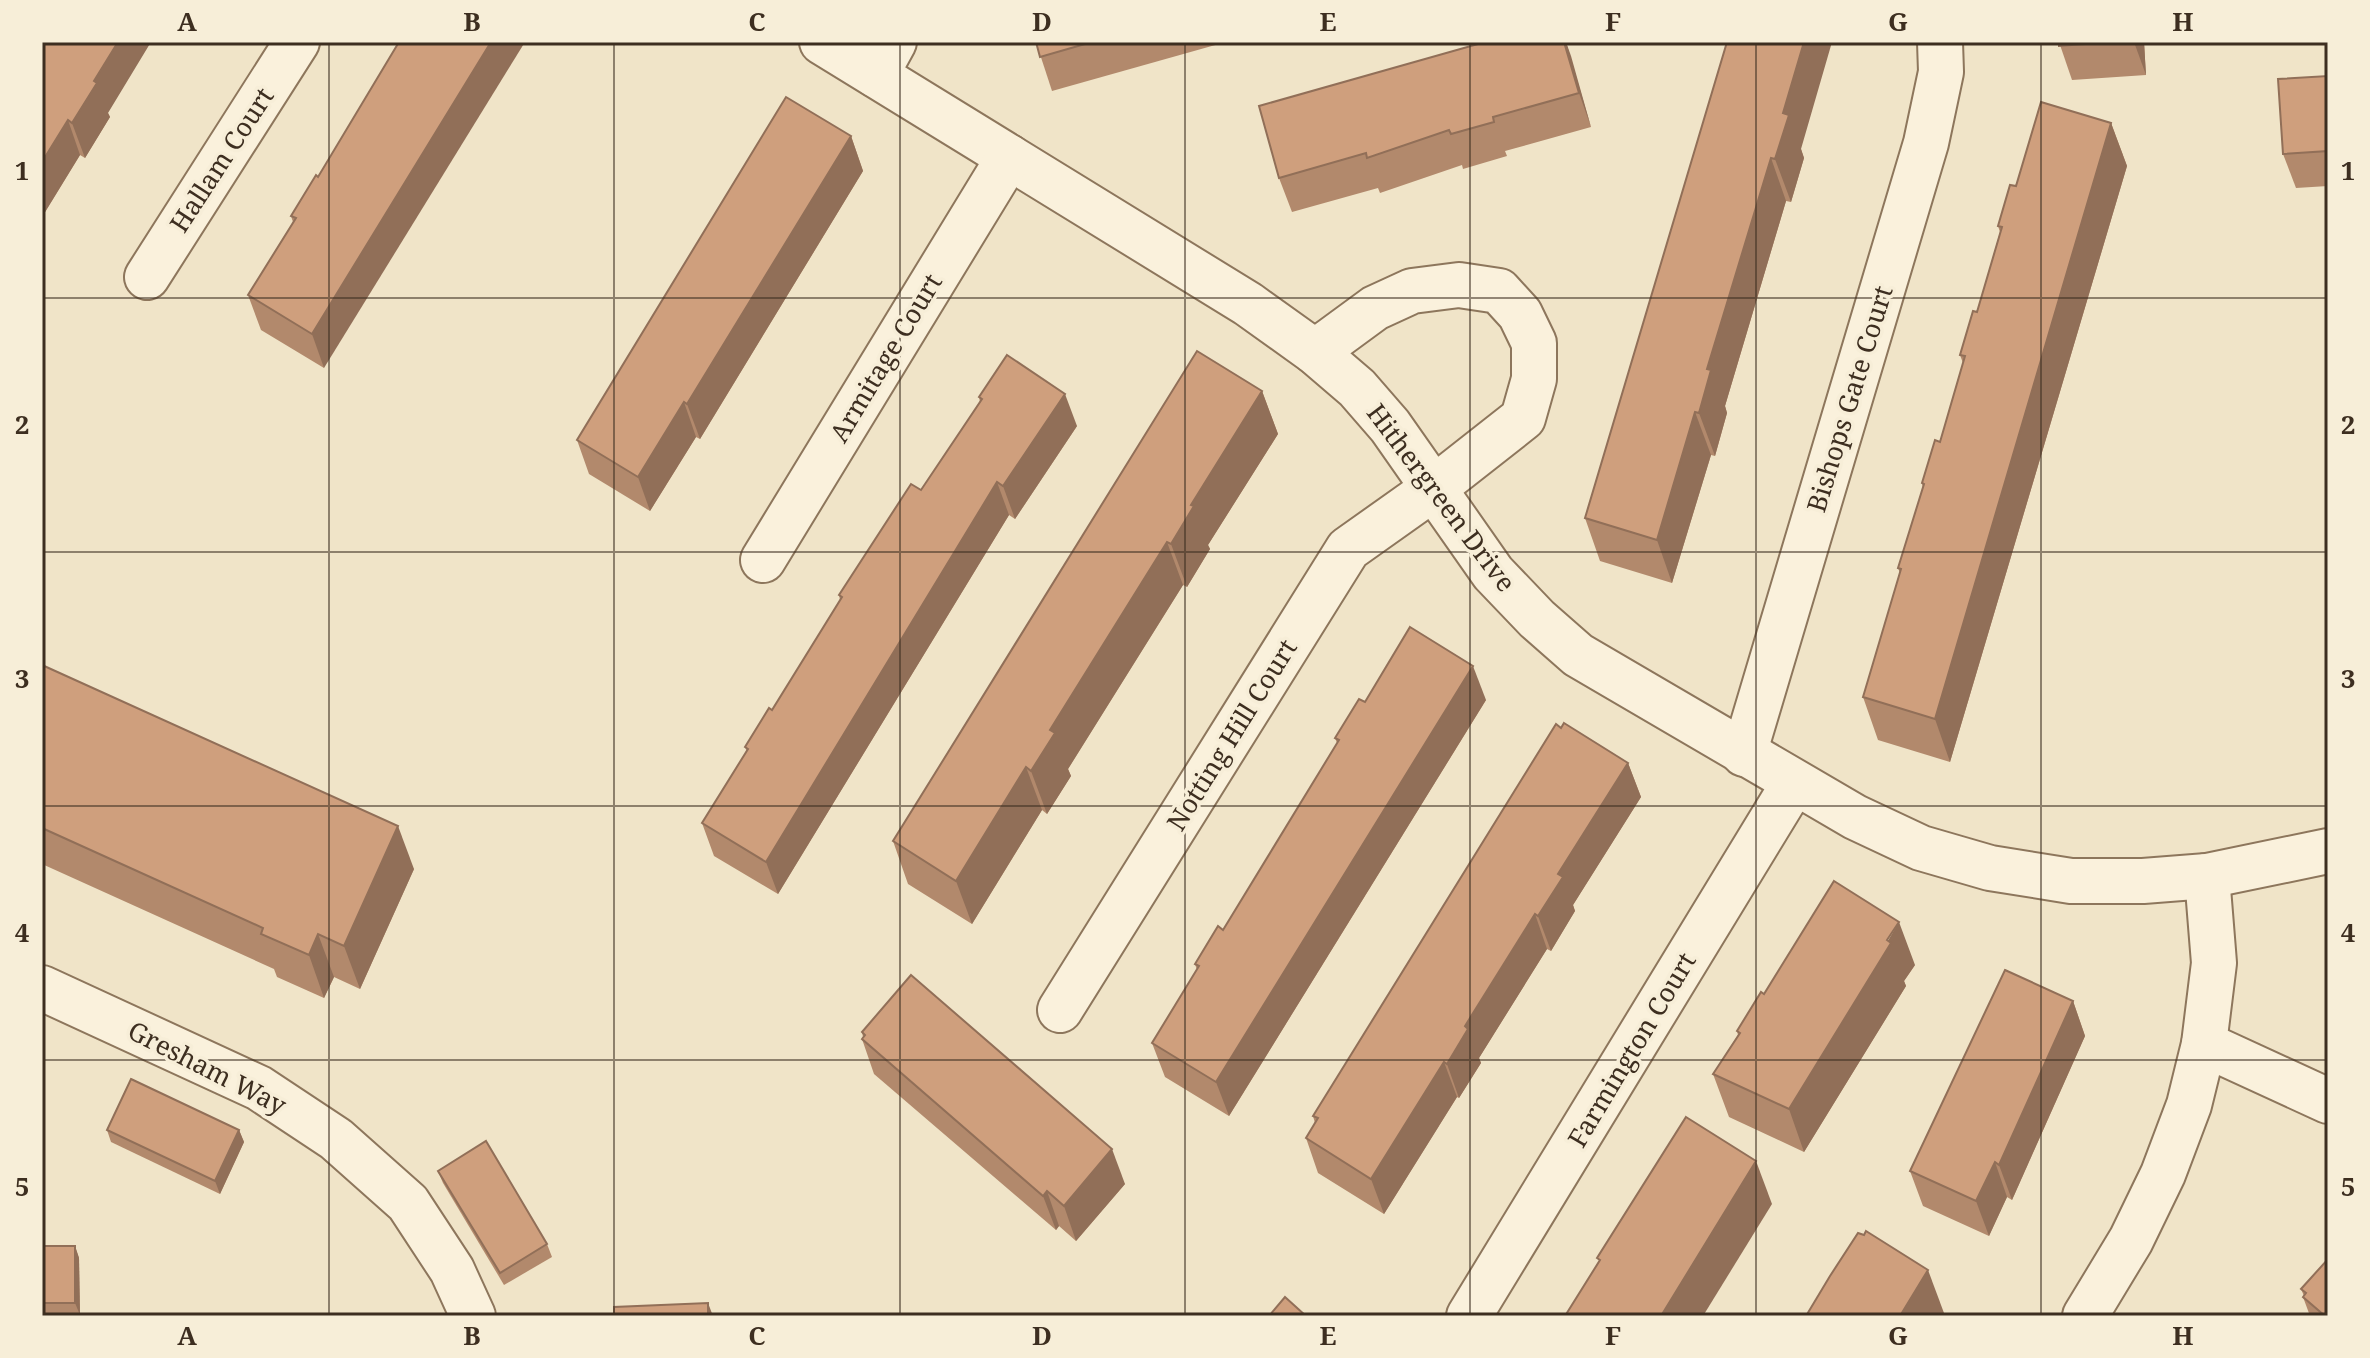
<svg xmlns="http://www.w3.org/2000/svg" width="2370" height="1358" font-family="'Noto Serif',serif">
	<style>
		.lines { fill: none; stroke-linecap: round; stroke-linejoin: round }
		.street-casing { stroke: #8d765c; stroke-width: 48 }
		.street { stroke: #faf1dc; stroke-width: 44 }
		.wall { fill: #b2896c }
		.shaded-wall { fill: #916f58 }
		.building { fill: #cf9f7d; stroke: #916f58; stroke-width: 2 }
		.grid { fill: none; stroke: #3d2e20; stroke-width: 2; stroke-opacity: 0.55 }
		.labels { text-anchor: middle; stroke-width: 7; stroke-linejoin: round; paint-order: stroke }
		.street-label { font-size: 26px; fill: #3d2e20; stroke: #f7eed8 }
		.neatline { fill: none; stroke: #3d2e20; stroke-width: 3 }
		.grid-label { font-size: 26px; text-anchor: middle; font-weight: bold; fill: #3d2e20 }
	</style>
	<rect width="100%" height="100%" fill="#f0e4c8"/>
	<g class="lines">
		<g class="street-casing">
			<g id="street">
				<polyline points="822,42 1248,304 1315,352 1357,388 1390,426 1493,573 1537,619 1578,655 1855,817 1921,848 1990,868 2071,881 2143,881 2207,876 2328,851"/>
				<polyline points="876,75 894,42"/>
				<polyline points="147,277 297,42"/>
				<polyline points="763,560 1009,157"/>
				<polyline points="1744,754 1926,143 1941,72 1940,42"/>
				<polyline points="42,988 259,1088 336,1139 408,1203 452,1270 473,1316"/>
				<polyline points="1060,1010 1348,549 1434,488 1523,418 1534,379 1534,343 1520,314 1499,291 1459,285 1412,291 1375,308 1315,352"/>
				<polyline points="2204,1044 2328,1101"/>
				<polyline points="1469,1316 1794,783"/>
				<polyline points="2085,1316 2131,1240 2163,1174 2189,1105 2204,1044 2214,963 2207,876"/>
			</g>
		</g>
		<use href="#street" class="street"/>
	</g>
	<g class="wall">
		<polygon points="42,42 108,113 110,117 85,158 80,155 42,217"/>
		<polygon points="1036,42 1226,42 1052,91"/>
		<polygon points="1485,42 1566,42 1591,127 1505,151 1507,156 1463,169 1462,165 1380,193 1378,188 1292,212 1279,178"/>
		<polygon points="1727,42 1801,149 1804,158 1791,202 1786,201 1725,406 1727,413 1715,456 1711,455 1672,583 1600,561 1585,518"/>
		<polygon points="2059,42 2144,42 2146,75 2072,80"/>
		<polygon points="2328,76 2328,186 2296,188 2283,154"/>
		<polygon points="2111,123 2127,166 1950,762 1878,740 1863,697 1900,573 1898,568 1923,488 1922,483 1940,442 1963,363 1960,355 1977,312 2000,232 1998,226 2016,186"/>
		<polygon points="851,136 863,171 700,439 696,437 650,511 589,474 577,440"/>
		<polygon points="316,175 324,368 261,330 248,295 293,222 291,216"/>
		<polygon points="1262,391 1278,434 1208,545 1210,549 1187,587 1183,585 1068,769 1071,776 1047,814 1042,810 972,924 908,884 893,841"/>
		<polygon points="979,397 1077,426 1015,519 1009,515 778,894 714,856 702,823 747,752 745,747 772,710 840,600 839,595 921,490 980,402"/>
		<polygon points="42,660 44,666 414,869 360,989 334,977 324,998 277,977 274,969 42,864"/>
		<polygon points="1486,700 1229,1116 1165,1077 1152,1043 1197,970 1195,964 1223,930 1337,743 1335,738 1365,702"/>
		<polygon points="1628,763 1641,797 1573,905 1575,911 1551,951 1547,949 1479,1058 1481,1063 1459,1098 1457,1097 1384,1214 1318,1173 1306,1138 1315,1123 1313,1116"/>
		<polygon points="1915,965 1904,981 1906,986 1804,1152 1729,1117 1713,1074 1738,1035 1737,1031 1764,994"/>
		<polygon points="2073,1001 2085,1036 2012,1200 2007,1197 1989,1236 1923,1206 1910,1171"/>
		<polygon points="862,1032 1125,1184 1076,1241 1059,1226 1056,1230 874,1074 862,1039 863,1037"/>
		<polygon points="107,1130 239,1130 244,1142 220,1194 111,1142"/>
		<polygon points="438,1171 547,1244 552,1257 504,1285 443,1183"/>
		<polygon points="42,1246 75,1246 79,1258 80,1315 42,1315"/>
		<polygon points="2301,1289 2328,1316 2310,1316 2303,1297 2304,1296"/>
	</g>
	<g class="shaded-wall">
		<polygon points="118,42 151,42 108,113 110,117 85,158 72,123 94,81"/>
		<polygon points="491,42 525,42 324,368 312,334"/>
		<polygon points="1564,42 1566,42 1571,56 1591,127 1579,93"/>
		<polygon points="1804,42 1832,42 1801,149 1804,158 1791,202 1775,159 1783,113"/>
		<polygon points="2134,42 2144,42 2146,75"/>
		<polygon points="68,120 80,155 42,217 42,162"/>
		<polygon points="2111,123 2127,166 1950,762 1935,719"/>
		<polygon points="851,136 863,171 700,439 687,404"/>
		<polygon points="1771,158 1786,201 1725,406 1727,413 1715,456 1699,413 1707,369"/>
		<polygon points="1262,391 1278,434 1208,545 1210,549 1187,587 1171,544 1191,505"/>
		<polygon points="1065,394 1077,426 1015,519 1003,486"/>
		<polygon points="684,402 696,437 650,511 638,477"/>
		<polygon points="1695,412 1711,455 1672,583 1657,540"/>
		<polygon points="997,482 1009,515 778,894 766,862"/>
		<polygon points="1167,542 1183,585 1068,769 1071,776 1047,814 1031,771 1050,730"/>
		<polygon points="1473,666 1486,700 1229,1116 1216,1082"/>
		<polygon points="1628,763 1641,797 1573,905 1575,911 1551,951 1538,916 1558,874"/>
		<polygon points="1026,767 1042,810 972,924 956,881"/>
		<polygon points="398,826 414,869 360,989 344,946"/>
		<polygon points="1535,914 1547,949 1479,1058 1481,1063 1459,1098 1447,1064 1465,1026"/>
		<polygon points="1899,922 1915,965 1904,981 1906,986 1804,1152 1789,1109"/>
		<polygon points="318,934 334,977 324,998 309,955"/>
		<polygon points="2073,1001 2085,1036 2012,1200 1999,1165"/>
		<polygon points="1444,1062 1457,1097 1384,1214 1371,1179"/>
		<polygon points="239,1130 244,1142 220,1194 215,1181"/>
		<polygon points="1112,1149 1125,1184 1076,1241 1064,1206"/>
		<polygon points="1756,1161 1772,1204 1703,1316 1661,1316"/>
		<polygon points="1995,1162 2007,1197 1989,1236 1976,1201"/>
		<polygon points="1047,1191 1059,1226 1056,1230 1043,1196"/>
		<polygon points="75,1246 79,1258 80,1315 75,1303"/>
		<polygon points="1928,1270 1944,1313 1942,1316 1900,1316"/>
		<polygon points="708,1303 713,1316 708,1316"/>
	</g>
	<g class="building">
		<polygon points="42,42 118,42 94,81 97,83 72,123 68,120 42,162"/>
		<polygon points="399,42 491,42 312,334 248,295 296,218 291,216 316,175 318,177"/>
		<polygon points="1036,42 1092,42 1040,57"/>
		<polygon points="1485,42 1564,42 1579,93 1493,117 1494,122 1451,134 1449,130 1367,158 1366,153 1279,178 1259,106"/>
		<polygon points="1727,42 1804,42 1783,113 1789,115 1775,159 1771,158 1707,369 1711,370 1699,413 1695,412 1657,540 1585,518"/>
		<polygon points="2059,42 2112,42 2059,46"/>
		<polygon points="2328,76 2328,151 2283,154 2278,79"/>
		<polygon points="786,97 851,136 687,404 684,402 638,477 577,440"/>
		<polygon points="2041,102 2111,123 1935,719 1863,697 1901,569 1898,568 1924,484 1922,483 1935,440 1940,442 1965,356 1960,355 1973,311 1977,312 2002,227 1998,226 2010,185 2016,186"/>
		<polygon points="1197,351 1262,391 1191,505 1194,506 1171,544 1167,542 1050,730 1055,733 1031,771 1026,767 956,881 893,841"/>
		<polygon points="1007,355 1065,394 1003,486 997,482 766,862 702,823 748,749 745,747 769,708 772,710 842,597 839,595 911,484 921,490 982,399 979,397"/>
		<polygon points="1410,627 1473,666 1216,1082 1152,1043 1199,966 1195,964 1218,926 1223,930 1339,740 1335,738 1359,699 1365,702"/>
		<polygon points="42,665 398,826 344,946 318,934 309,955 261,934 263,928 42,828"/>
		<polygon points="1564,723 1628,763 1558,874 1563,877 1538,916 1535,914 1465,1026 1468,1029 1447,1064 1444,1062 1371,1179 1306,1138 1318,1118 1313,1116 1556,724 1561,728"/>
		<polygon points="1834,881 1899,922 1887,940 1891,943 1789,1109 1713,1074 1740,1033 1737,1031 1761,992 1764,994"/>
		<polygon points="2005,970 2073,1001 1999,1165 1995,1162 1976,1201 1910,1171"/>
		<polygon points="911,975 1112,1149 1064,1206 1047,1191 1043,1196 862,1039 865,1035 862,1032"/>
		<polygon points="131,1079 239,1130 215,1181 107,1130"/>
		<polygon points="1686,1117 1756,1161 1661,1316 1565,1316 1600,1260 1597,1258"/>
		<polygon points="486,1141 547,1244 500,1273 438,1171"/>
		<polygon points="1866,1231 1928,1270 1900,1316 1806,1316 1830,1276 1858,1233 1864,1235"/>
		<rect x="42" y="1246" width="33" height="57"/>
		<polygon points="2328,1259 2328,1316 2325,1316 2303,1297 2306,1293 2301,1289"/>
		<polygon points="1285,1297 1306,1316 1269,1316"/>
		<polygon points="708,1303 708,1316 614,1316 614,1307"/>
		<polygon points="749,1315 749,1316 710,1316"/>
	</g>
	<path class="grid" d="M329,42V1316M614,42V1316M900,42V1316M1185,42V1316M1470,42V1316M1756,42V1316M2041,42V1316M42,298H2328M42,552H2328M42,806H2328M42,1060H2328"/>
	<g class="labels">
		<g class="street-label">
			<text transform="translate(222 160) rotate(-57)" y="9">Hallam Court</text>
			<text transform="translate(886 358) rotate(-59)" y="9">Armitage Court</text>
			<text transform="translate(1850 399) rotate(-73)" y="9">Bishops Gate Court</text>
			<text transform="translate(1441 498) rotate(53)" y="9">Hithergreen Drive</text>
			<text transform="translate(1232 735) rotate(-58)" y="9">Notting Hill Court</text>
			<text transform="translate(1632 1050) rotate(-59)" y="9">Farmington Court</text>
			<text transform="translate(207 1068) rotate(27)" y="9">Gresham Way</text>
		</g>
	</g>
	<rect width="2370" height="1358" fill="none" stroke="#f7eed8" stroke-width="88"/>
	<rect x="44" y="44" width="2282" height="1270" class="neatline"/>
	<g class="grid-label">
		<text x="187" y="31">A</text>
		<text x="472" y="31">B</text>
		<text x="757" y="31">C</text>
		<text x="1042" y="31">D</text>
		<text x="1328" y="31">E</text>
		<text x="1613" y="31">F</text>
		<text x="1898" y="31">G</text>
		<text x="2183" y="31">H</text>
		<text x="22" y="180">1</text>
		<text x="2348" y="180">1</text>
		<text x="22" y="434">2</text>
		<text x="2348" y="434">2</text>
		<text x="22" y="688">3</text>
		<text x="2348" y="688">3</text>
		<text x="22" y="942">4</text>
		<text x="2348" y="942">4</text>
		<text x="22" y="1196">5</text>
		<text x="2348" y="1196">5</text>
		<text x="187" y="1345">A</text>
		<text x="472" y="1345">B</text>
		<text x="757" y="1345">C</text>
		<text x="1042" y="1345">D</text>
		<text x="1328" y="1345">E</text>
		<text x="1613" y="1345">F</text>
		<text x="1898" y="1345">G</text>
		<text x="2183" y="1345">H</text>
	</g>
</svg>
